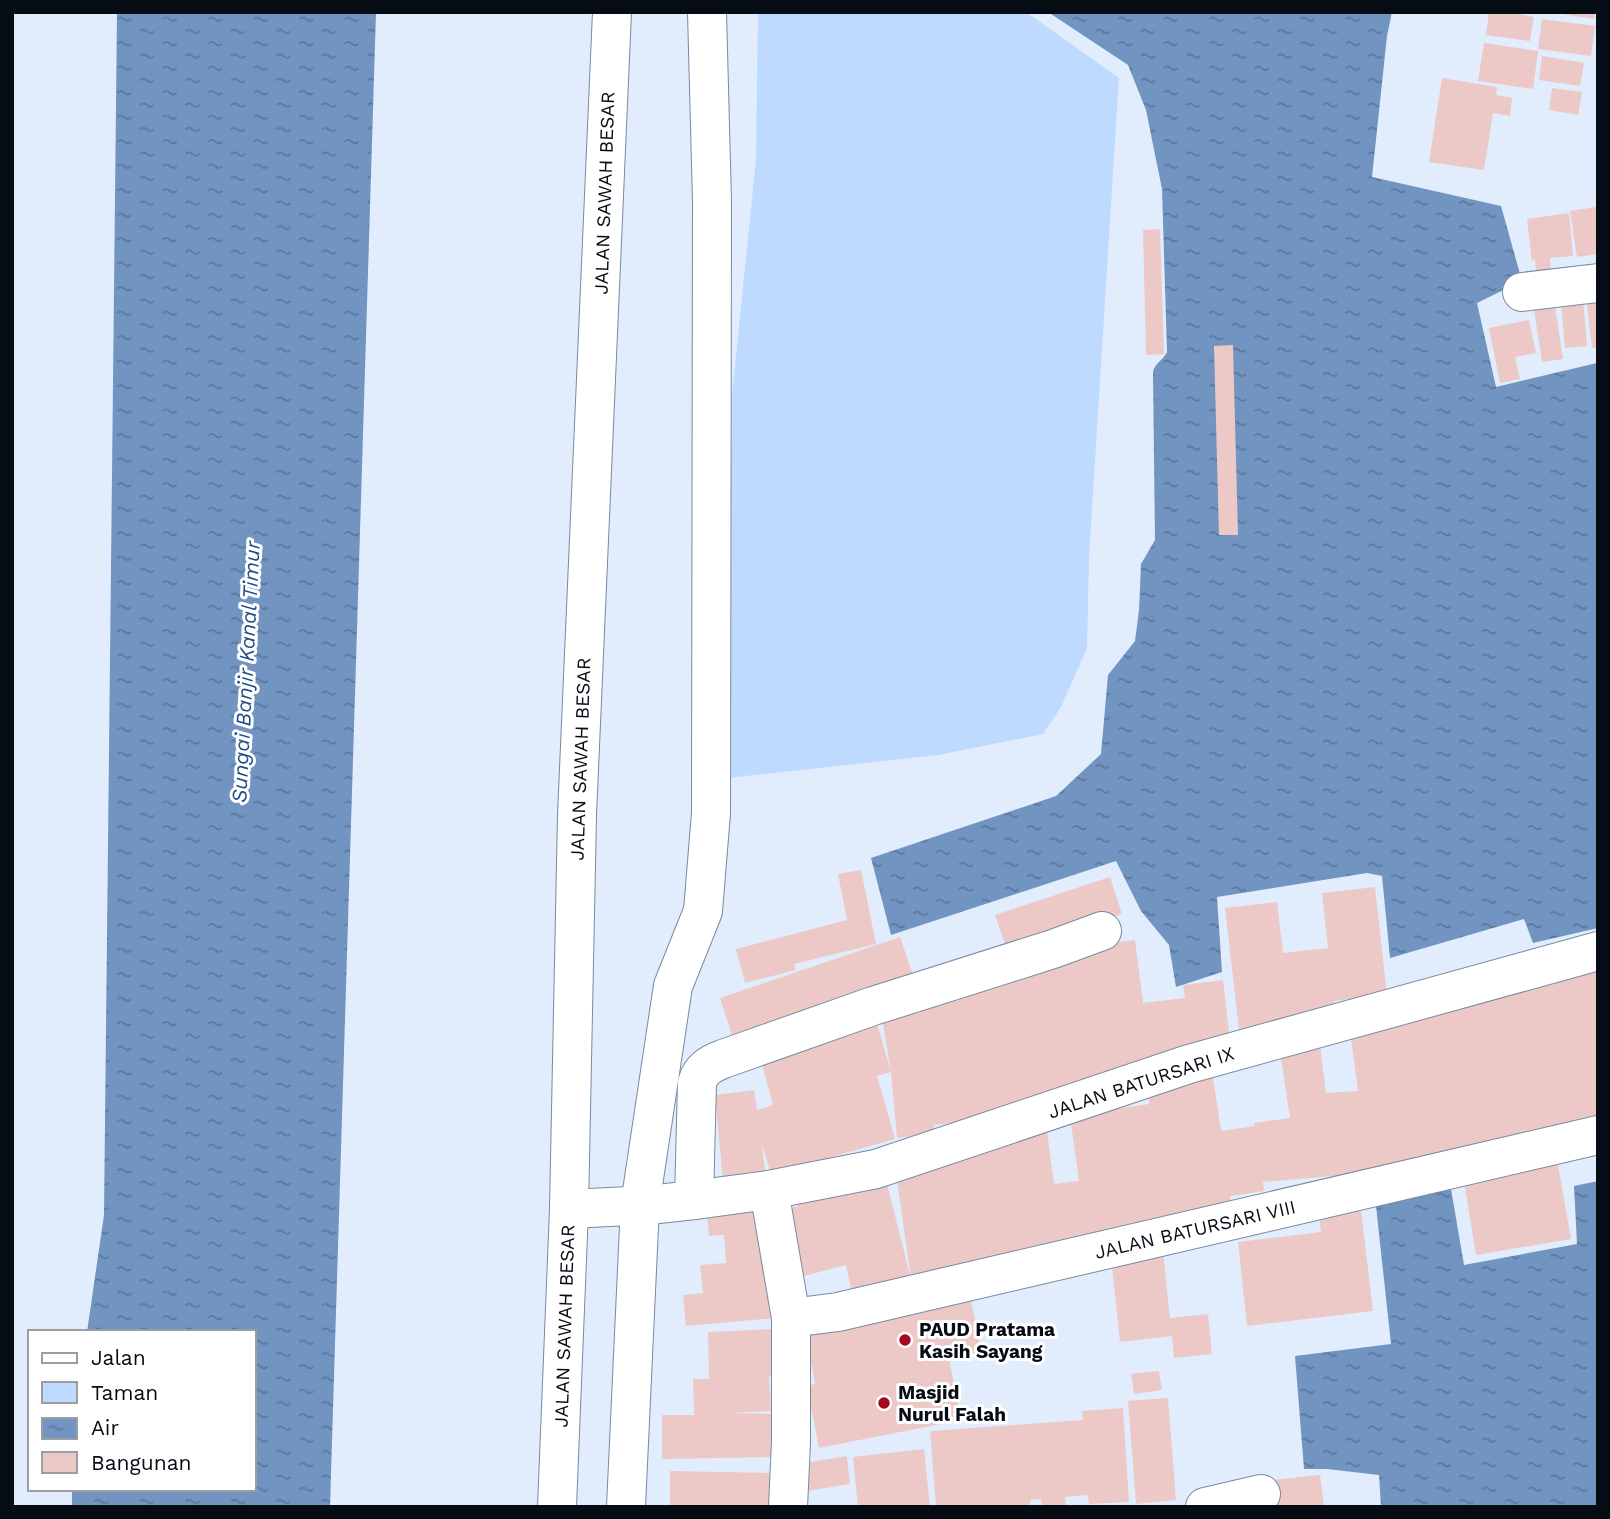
<svg xmlns="http://www.w3.org/2000/svg" width="1610" height="1519" font-family="'Work Sans',sans-serif">
	<style>
		.green { fill: #bedaff }
		.water { fill: url(#water-ripples) }
		.building { fill: #ecc9c7 }
		.lines { fill: none; stroke-linecap: round; stroke-linejoin: round }
		.minor-casing { stroke: #788aa0; stroke-width: 40 }
		.tertiary-casing { stroke: #788aa0; stroke-width: 40 }
		.minor { stroke: #fff; stroke-width: 38 }
		.tertiary { stroke: #fff; stroke-width: 38 }
		.poi-dot { fill: #a40823; stroke: #fff; stroke-width: 2.5 }
		.labels { text-anchor: middle; stroke-width: 6; stroke-linejoin: round; paint-order: stroke }
		.street-label { font-size: 19px; fill: #060c14; stroke: #fff }
		.poi-label { font-size: 19px; font-weight: bold; fill: #060c14; stroke: #fff; text-anchor: start }
		.water-label { font-size: 21px; font-style: italic; fill: #1c4c85; stroke: #fff }
	</style>
	<defs>
		<pattern id="water-ripples" width="26" height="14" patternUnits="userSpaceOnUse" patternTransform="scale(1.75)"><rect width="26" height="14" fill="#7194c1"/><path d="M2 4q2-2 4 0t4 0M15 11q2-2 4 0t4 0" fill="none" stroke="#5b779c"/></pattern>
	</defs>
	<rect width="100%" height="100%" fill="#e1edfc"/>
	<polygon class="green" points="758,12 1026,12 1119,78 1089,558 1087,648 1061,707 1043,734 938,755 727,778 732,396 756,159"/>
	<g class="water">
		<polygon points="117,12 376,12 330,1507 72,1507 72,1489 254,1489 254,1332 87,1332 104,1215"/>
		<path d="M1048,12H1392L1387,36L1372,177L1501,206L1522,281L1477,303L1496,387L1597,363L1598,928L1533,943L1524,919L1390,958L1382,876L1367,873L1217,897L1222,972L1176,987L1169,945L1141,911L1116,861L891,935L871,858L1056,796L1101,754L1108,675L1135,641L1139,610L1141,564L1155,540L1153,372C1155,362 1163,361 1167,352L1162,189L1146,110L1128,65Z"/>
		<polygon points="1598,1181 1598,1507 1381,1507 1379,1475 1327,1469 1304,1469 1295,1356 1391,1344 1376,1206 1450,1183 1464,1265 1577,1244 1574,1186"/>
	</g>
	<g class="building">
		<polygon points="1489,12 1506,12 1534,17 1530,41 1486,35"/>
		<polygon points="1562,12 1595,12 1594,19 1562,14"/>
		<polygon points="1542,19 1595,26 1591,56 1538,49"/>
		<polygon points="1484,43 1538,51 1533,89 1478,81"/>
		<polygon points="1542,56 1584,63 1580,86 1539,80"/>
		<polygon points="1442,78 1497,87 1496,95 1512,98 1510,116 1493,113 1484,170 1429,162"/>
		<polygon points="1552,88 1582,92 1578,115 1549,110"/>
		<polygon points="1596,207 1598,219 1598,254 1577,257 1570,211"/>
		<polygon points="1569,213 1573,256 1550,258 1552,280 1537,281 1535,260 1532,261 1527,219"/>
		<polygon points="1160,229 1164,354 1146,355 1143,230"/>
		<polygon points="1598,295 1598,347 1592,348 1586,297"/>
		<polygon points="1583,299 1587,346 1565,348 1561,301"/>
		<polygon points="1554,300 1563,359 1542,362 1533,303"/>
		<polygon points="1529,320 1536,353 1515,357 1520,379 1500,383 1489,328"/>
		<polygon points="1233,345 1238,535 1219,535 1214,346"/>
		<polygon points="861,870 876,944 794,964 796,970 745,983 736,949 847,920 838,874"/>
		<polygon points="1110,877 1122,914 1008,953 995,915"/>
		<polygon points="1375,887 1387,995 1334,1001 1335,1011 1240,1038 1225,908 1277,902 1283,953 1328,948 1322,893"/>
		<polygon points="900,937 916,984 735,1045 720,998"/>
		<polygon points="1135,940 1143,1003 1185,998 1183,985 1223,980 1230,1041 975,1120 934,1125 935,1133 897,1138 891,1072 877,1076 895,1139 771,1174 761,1141 766,1176 723,1182 715,1095 754,1090 757,1110 773,1105 759,1053 876,1020 891,1072 882,1018 920,1013 919,1006 960,1000 959,990 1011,983 1010,979 1036,975 1034,964 1104,944"/>
		<polygon points="1598,959 1598,1116 1580,1118 1580,1124 1369,1173 1263,1182 1264,1191 1230,1196 1231,1210 1122,1225 1123,1234 1034,1246 1034,1249 911,1279 896,1172 947,1157 995,1150 995,1143 1047,1131 1054,1184 1079,1181 1070,1116 1149,1104 1147,1084 1212,1071 1221,1131 1255,1126 1254,1123 1290,1118 1280,1051 1320,1045 1326,1093 1358,1091 1350,1030"/>
		<polygon points="1557,1159 1571,1239 1476,1255 1463,1175"/>
		<polygon points="884,1172 911,1279 852,1294 846,1265 804,1276 796,1244 783,1210 798,1206 795,1194"/>
		<polygon points="766,1200 776,1318 686,1326 683,1295 703,1293 700,1265 726,1263 724,1235 709,1236 706,1205"/>
		<polygon points="1361,1210 1373,1311 1247,1326 1238,1242 1321,1232 1319,1215"/>
		<polygon points="1163,1251 1170,1318 1208,1314 1212,1354 1174,1358 1172,1336 1120,1342 1111,1257"/>
		<polygon points="970,1295 981,1352 949,1358 961,1420 819,1448 807,1386 815,1384 806,1333"/>
		<polygon points="776,1329 778,1376 769,1376 771,1411 728,1413 776,1414 776,1457 662,1459 662,1415 694,1415 693,1379 709,1379 708,1332"/>
		<polygon points="1159,1371 1162,1390 1134,1394 1131,1374"/>
		<polygon points="1168,1398 1176,1500 1136,1504 1128,1401"/>
		<polygon points="1123,1408 1129,1502 1089,1504 1088,1495 1065,1497 1066,1507 1042,1507 1041,1499 1030,1500 1030,1507 936,1507 930,1431 1083,1420 1082,1411"/>
		<polygon points="924,1449 930,1507 858,1507 853,1457"/>
		<polygon points="847,1456 850,1484 801,1492 797,1464"/>
		<polygon points="670,1471 774,1473 773,1507 670,1507"/>
		<polygon points="1320,1475 1324,1507 1275,1507 1272,1480"/>
	</g>
	<g class="lines">
		<g class="minor-casing">
			<g id="minor">
				<polyline points="1522,292 1598,283"/>
				<polyline points="769,1190 791,1318 791,1442 788,1507"/>
				<path d="M694,1200L697,1083C701,1069 710,1064 723,1059L873,1006L1053,949L1102,931"/>
				<polyline points="569,1209 649,1205 694,1200 769,1190 876,1169 1189,1064 1598,951"/>
				<polyline points="791,1318 838,1312 1598,1135"/>
				<polyline points="626,1507 640,1205 673,986 703,911 711,813 712,202 707,12"/>
				<polyline points="1205,1507 1261,1494"/>
			</g>
		</g>
		<g class="tertiary-casing">
			<polyline id="tertiary" points="557,1507 569,1209 577,815 612,12"/>
		</g>
		<use href="#minor" class="minor"/>
		<use href="#tertiary" class="tertiary"/>
	</g>
	<g class="poi-dot">
		<circle cx="905" cy="1340" r="7"/>
		<circle cx="884" cy="1403" r="7"/>
	</g>
	<g class="labels">
		<g class="street-label">
			<text transform="translate(604 193) rotate(-88)" y="7">JALAN SAWAH BESAR</text>
			<text transform="translate(580 759) rotate(-88)" y="7">JALAN SAWAH BESAR</text>
			<text transform="translate(1141 1082) rotate(-18)" y="7">JALAN BATURSARI IX</text>
			<text transform="translate(1195 1229) rotate(-13)" y="7">JALAN BATURSARI VIII</text>
			<text transform="translate(564 1326) rotate(-88)" y="7">JALAN SAWAH BESAR</text>
		</g>
		<g class="poi-label">
			<text x="919" y="1336">PAUD Pratama<tspan x="919" dy="22">Kasih Sayang</tspan></text>
			<text x="898" y="1399">Masjid<tspan x="898" dy="22">Nurul Falah</tspan></text>
		</g>
		<g class="water-label">
			<text transform="translate(246 672) rotate(-87)" y="7">Sungai Banjir Kanal Timur</text>
		</g>
	</g>
	<rect width="1610" height="1519" fill="none" stroke="#060c14" stroke-width="28"/>
	<rect x="28" y="1330" width="228" height="161" fill="#ffffff" stroke="#9b9ea1" stroke-width="2"/>
	<rect x="42" y="1353" width="35" height="10" fill="#ffffff" stroke="#9b9ea1" stroke-width="2"/>
	<text x="91" y="1365" font-size="21" fill="#060c14">Jalan</text>
	<rect x="42" y="1382" width="35" height="21" fill="#bedaff" stroke="#9b9ea1" stroke-width="2"/>
	<text x="91" y="1400" font-size="21" fill="#060c14">Taman</text>
	<rect x="42" y="1418" width="35" height="21" fill="url(#water-ripples)" stroke="#9b9ea1" stroke-width="2"/>
	<text x="91" y="1435" font-size="21" fill="#060c14">Air</text>
	<rect x="42" y="1452" width="35" height="21" fill="#ecc9c7" stroke="#9b9ea1" stroke-width="2"/>
	<text x="91" y="1470" font-size="21" fill="#060c14">Bangunan</text>
</svg>
